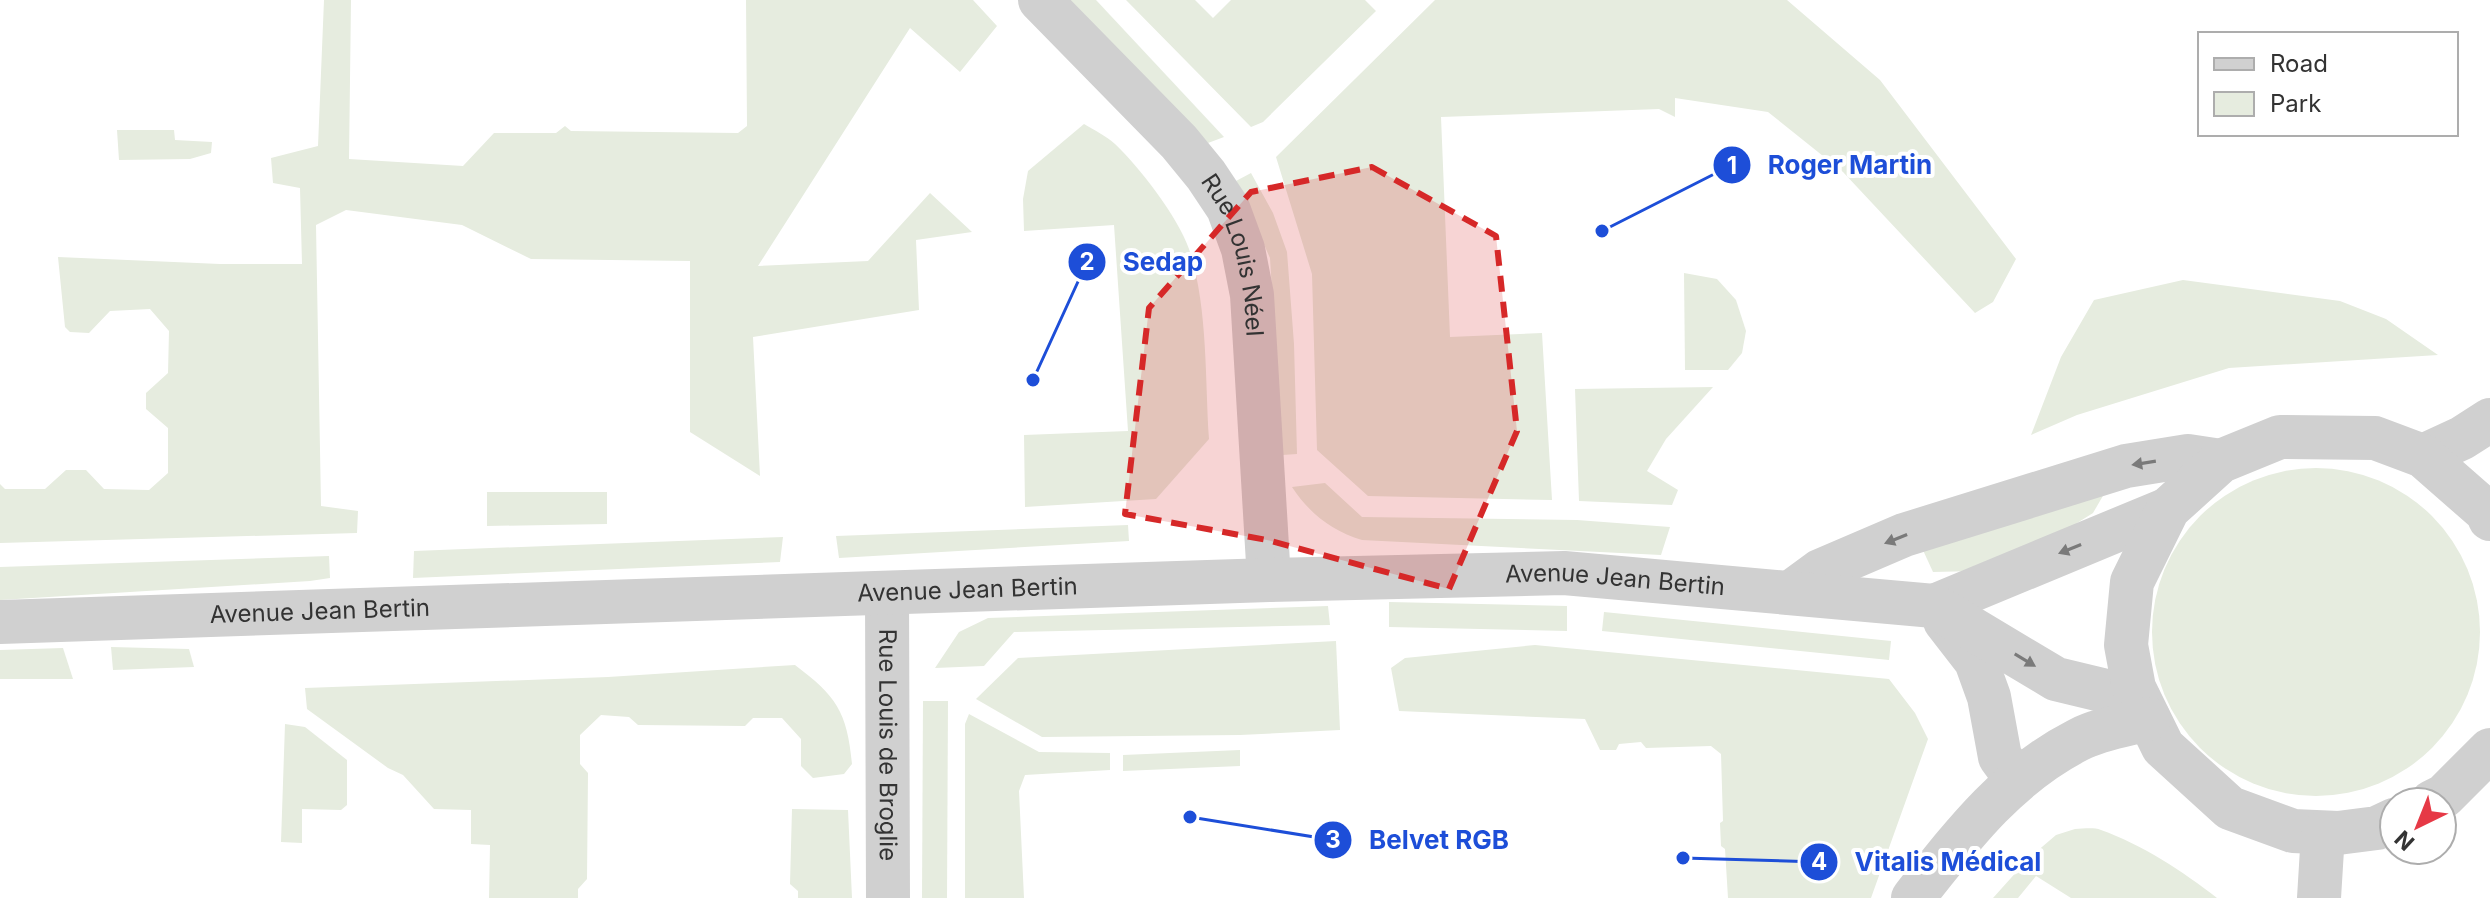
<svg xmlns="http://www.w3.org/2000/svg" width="2490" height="898" font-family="Inter,sans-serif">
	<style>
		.green { fill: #e6ecdf }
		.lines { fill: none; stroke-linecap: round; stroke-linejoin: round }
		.minor { stroke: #d0d0d0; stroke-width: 44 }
		.oneway { fill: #7a7a7a }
		.marked { fill: #d62828; fill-opacity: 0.2; stroke: #d62828; stroke-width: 6; stroke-dasharray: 16 10; stroke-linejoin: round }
		.labels { text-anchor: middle; stroke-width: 8; stroke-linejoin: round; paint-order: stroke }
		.street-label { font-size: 24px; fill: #333; stroke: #fff }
		.leader { fill: none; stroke: #1d4ed8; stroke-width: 3 }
		.callout-dot { fill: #1d4ed8; stroke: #fff; stroke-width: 3 }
		.mark-label { font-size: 24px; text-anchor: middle; font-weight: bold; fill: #fff }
		.callout-label { font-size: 26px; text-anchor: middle; font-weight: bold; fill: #1d4ed8; stroke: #fff; stroke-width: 8; stroke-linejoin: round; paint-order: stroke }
	</style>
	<rect width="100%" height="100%" fill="#fff"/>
	<g class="green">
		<polygon points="324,0 351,0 349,159 463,166 494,133 556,133 565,126 571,131 738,133 747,126 746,0 973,0 997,26 960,72 910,28 758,266 868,261 930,193 972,232 916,240 919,310 753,337 760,476 690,432 690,261 531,259 462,225 346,210 316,225 321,506 358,511 357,533 0,543 0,484 5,489 45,489 66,470 86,470 104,489 149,490 168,473 168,428 146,409 146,393 168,373 169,331 150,309 110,311 89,333 70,332 65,327 58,257 220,264 302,264 300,188 273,183 271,158 318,146"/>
		<polygon points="1070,0 1096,0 1224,137 1208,143"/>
		<polygon points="1126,0 1195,0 1213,18 1231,0 1365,0 1376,11 1263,122 1251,127"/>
		<polygon points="1435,0 1787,0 1880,80 2016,259 1993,302 1975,313 1843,172 1768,112 1675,98 1675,117 1659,109 1441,117 1450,337 1542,333 1552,500 1368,496 1317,450 1312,274 1276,157"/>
		<path d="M1084,124C1094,130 1106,136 1115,144C1140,168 1178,217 1189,249C1208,306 1205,379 1209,439L1156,499L1025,507L1024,435L1128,431L1114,225L1024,231L1023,199L1028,171Z"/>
		<polygon points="117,130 174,130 175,140 212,142 211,153 190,159 119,160"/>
		<polygon points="1251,173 1273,213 1287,252 1294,344 1297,454 1282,455 1270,258 1236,181"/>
		<polygon points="1684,273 1717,279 1736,300 1746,331 1742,353 1728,370 1685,370"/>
		<polygon points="2183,280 2340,301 2386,319 2438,355 2229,368 2077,415 2031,435 2061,357 2094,300"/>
		<polygon points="1713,387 1666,439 1647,471 1678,490 1672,505 1579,501 1575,389"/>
		<circle cx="2316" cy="632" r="164"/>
		<path d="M1325,483L1362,517L1577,520L1670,527L1661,555L1362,540C1332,531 1309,513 1292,487Z"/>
		<polygon points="487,492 607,492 607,524 487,526"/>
		<polygon points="2104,494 2093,513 2042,545 1976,571 1933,572 1922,548"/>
		<polygon points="1128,525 1129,541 839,558 836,536"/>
		<polygon points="783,537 780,562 413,578 414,551"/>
		<polygon points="329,556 330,578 310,581 0,600 0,567"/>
		<polygon points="1389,602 1567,606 1567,631 1389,627"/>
		<polygon points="1328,606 1330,625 1014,632 984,666 935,668 959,632 988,618"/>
		<polygon points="1604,612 1891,641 1889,660 1602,631"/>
		<polygon points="1336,641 1340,730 1240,735 1042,737 976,699 1018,658"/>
		<polygon points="1535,645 1889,679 1915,713 1928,739 1871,898 1728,898 1725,849 1721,846 1720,823 1723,821 1721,754 1711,746 1646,748 1641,742 1619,744 1616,750 1600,750 1585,719 1399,711 1391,668 1405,658"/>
		<polygon points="111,647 189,649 194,667 113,670"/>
		<polygon points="63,648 73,679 0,679 0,650"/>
		<path d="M795,665C836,696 847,711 852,764L844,774L813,778L801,766V739L782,718H753L745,726L638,725L629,717L601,715L580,735V764L588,773L587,879L578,889V898H489L490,845L471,844V810L434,809L403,775L388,768L307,709L305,688L608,677Z"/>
		<polygon points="923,701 948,701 947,898 922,898"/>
		<polygon points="969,714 1039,752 1110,753 1110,770 1025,775 1019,791 1024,898 965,898 965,724"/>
		<polygon points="285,724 305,727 347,760 347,805 341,810 302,809 302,843 281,842"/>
		<polygon points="1240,750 1240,766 1123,771 1123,755"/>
		<polygon points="792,809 848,810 852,898 798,898 798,891 790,884"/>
		<path d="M2075,829C2083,829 2093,827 2101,830C2141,844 2184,872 2217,898H2071L2036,876L2018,898H1993L2028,859L2056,835Z"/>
	</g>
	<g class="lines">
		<g class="minor">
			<path id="s1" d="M1040,0L1179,142L1206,175L1228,208L1243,249L1252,295L1269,580"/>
			<polyline points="2423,456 2462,438 2490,420"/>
			<path id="s2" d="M887,593L888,898"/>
			<polyline points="1790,593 1820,571 1904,535 2126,466 2188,456 2221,461"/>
			<polyline points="1934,606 2168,509"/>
			<polyline points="1945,621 1976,661 1989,697 2000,757 2016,779"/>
			<path id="s3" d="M0,622L1269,580L1564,573L1934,606L2056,679L2139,699"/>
			<polyline points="2432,802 2444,796 2490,750"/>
			<polyline points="2394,820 2377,828 2338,833 2293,831 2230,808 2163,747 2134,688 2126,645 2132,582 2168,509 2221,461 2280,437 2375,438 2423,456 2487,512 2490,519"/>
			<path d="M1913,898C1961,837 2007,776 2078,740C2099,729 2126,725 2149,719"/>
			<polyline points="2319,898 2323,833"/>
		</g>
	</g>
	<defs><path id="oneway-solid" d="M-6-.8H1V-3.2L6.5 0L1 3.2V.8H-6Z" transform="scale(2)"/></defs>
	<g class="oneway">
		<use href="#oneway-solid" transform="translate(2144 463) rotate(171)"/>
		<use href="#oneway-solid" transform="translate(1896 539) rotate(158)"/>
		<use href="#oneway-solid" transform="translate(2070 549) rotate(158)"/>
		<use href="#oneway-solid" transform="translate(2025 660) rotate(31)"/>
	</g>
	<path class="marked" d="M1372,167L1496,236L1517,431L1449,589L1267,540L1125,514L1149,308L1251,192Z"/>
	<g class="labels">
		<g class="street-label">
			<text dy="8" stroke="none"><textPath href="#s1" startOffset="328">Rue Louis Néel</textPath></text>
			<text dy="8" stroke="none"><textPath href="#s3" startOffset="1616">Avenue Jean Bertin</textPath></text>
			<text dy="8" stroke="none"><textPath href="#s3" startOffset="968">Avenue Jean Bertin</textPath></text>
			<text dy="8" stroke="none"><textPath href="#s3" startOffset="320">Avenue Jean Bertin</textPath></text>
			<text dy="8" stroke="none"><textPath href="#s2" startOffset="152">Rue Louis de Broglie</textPath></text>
		</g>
	</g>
	<path class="leader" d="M1602 231L1732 165M1033 380L1087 262M1190 817L1333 840M1683 858L1819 862"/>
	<g class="callout-dot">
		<circle cx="1602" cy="231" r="8"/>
		<circle cx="1033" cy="380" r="8"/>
		<circle cx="1190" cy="817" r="8"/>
		<circle cx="1683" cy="858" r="8"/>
		<circle cx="1732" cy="165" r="20"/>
		<circle cx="1087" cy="262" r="20"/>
		<circle cx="1333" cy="840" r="20"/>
		<circle cx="1819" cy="862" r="20"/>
	</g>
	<g class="mark-label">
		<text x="1732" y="174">1</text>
		<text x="1087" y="270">2</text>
		<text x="1333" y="848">3</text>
		<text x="1819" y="870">4</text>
	</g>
	<g class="callout-label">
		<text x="1850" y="174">Roger Martin</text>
		<text x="1163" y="271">Sedap</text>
		<text x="1439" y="849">Belvet RGB</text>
		<text x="1948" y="871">Vitalis Médical</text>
	</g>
	<rect x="2198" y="32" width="260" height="104" fill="#ffffff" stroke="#adadad" stroke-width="2"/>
	<rect x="2214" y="58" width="40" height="12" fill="#d0d0d0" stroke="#adadad" stroke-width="2"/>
	<text x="2270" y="72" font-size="24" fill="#333333">Road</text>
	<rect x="2214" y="92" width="40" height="24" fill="#e6ecdf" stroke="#adadad" stroke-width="2"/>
	<text x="2270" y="112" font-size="24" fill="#333333">Park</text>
	<g transform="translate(2418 826) rotate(223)"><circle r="38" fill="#ffffff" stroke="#adadad" stroke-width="2"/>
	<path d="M0-6L14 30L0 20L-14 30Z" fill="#e63946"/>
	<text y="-12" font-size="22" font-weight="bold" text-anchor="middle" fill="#333333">N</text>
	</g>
</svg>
